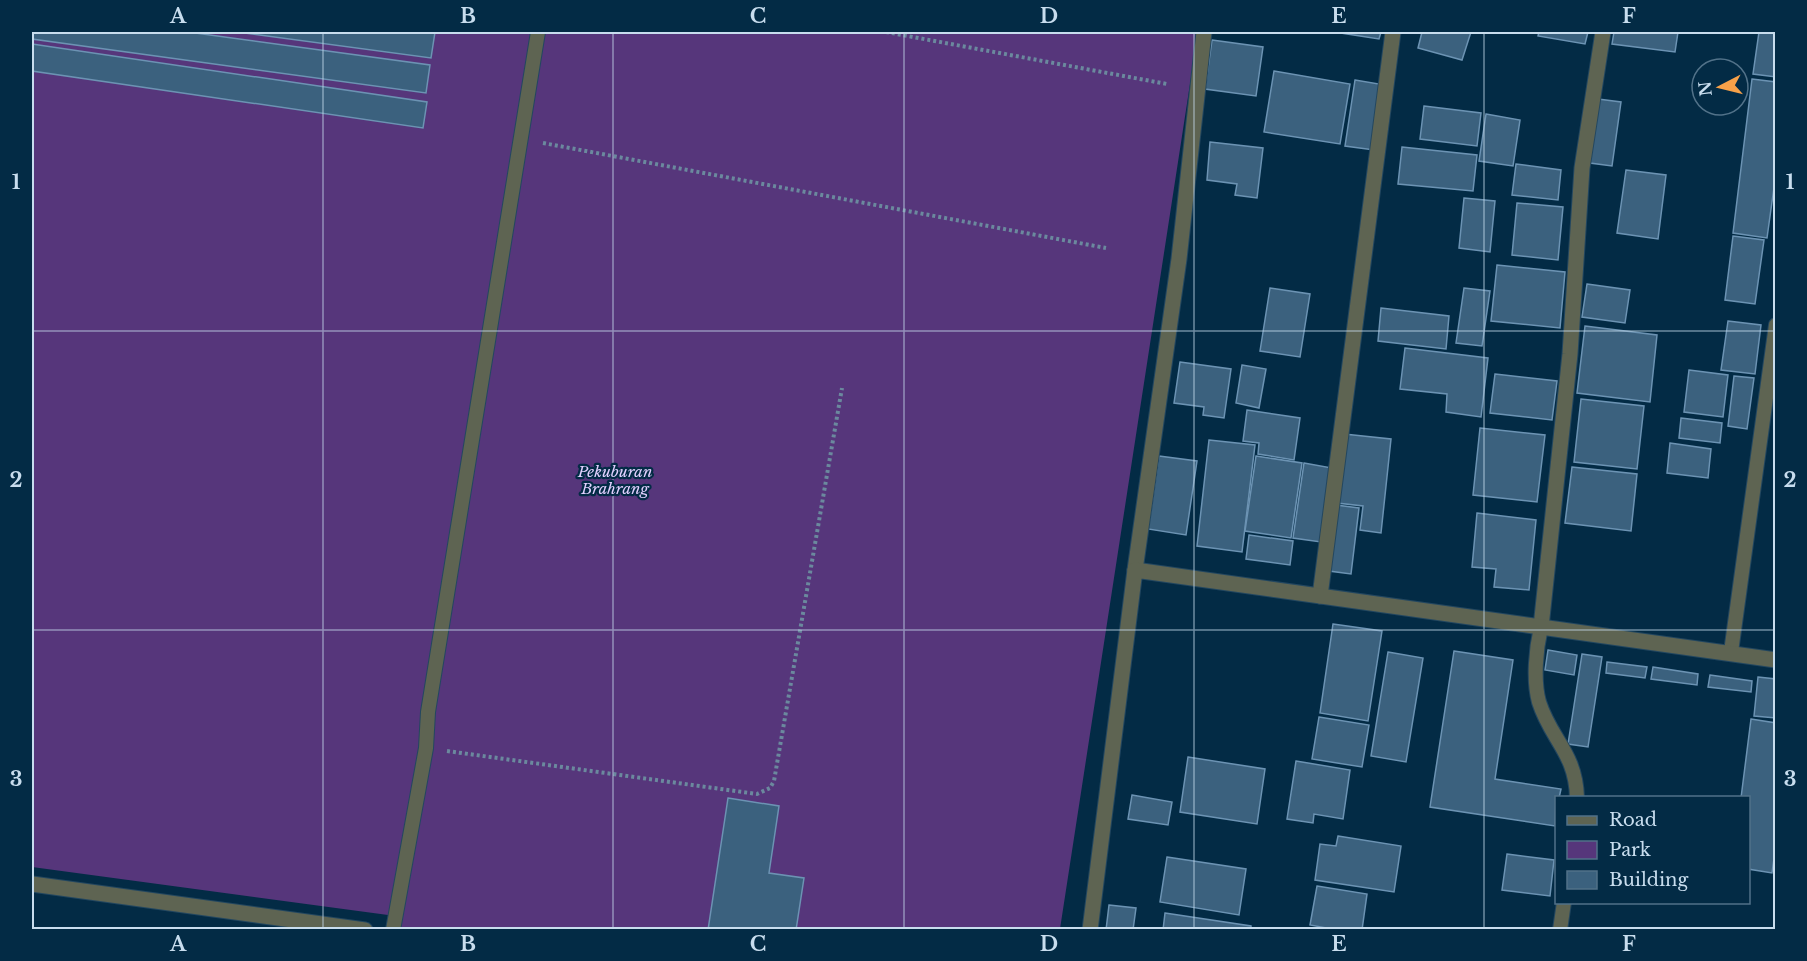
<svg xmlns="http://www.w3.org/2000/svg" width="1807" height="961" font-family="'Libre Baskerville',serif">
	<style>
		.green { fill: #56367b }
		.building { fill: #3b617e; stroke: #6c93b3; stroke-width: 1.5 }
		.lines { fill: none; stroke-linecap: round; stroke-linejoin: round }
		.lane-casing { stroke: #234760; stroke-width: 16 }
		.street-casing { stroke: #234760; stroke-width: 17 }
		.path { stroke: #6b899e; stroke-width: 4; stroke-dasharray: 3 3; stroke-linecap: butt }
		.lane { stroke: #5e6452; stroke-width: 14 }
		.street { stroke: #5e6452; stroke-width: 15 }
		.grid { fill: none; stroke: #c8ddee; stroke-width: 1.5; stroke-opacity: 0.55 }
		.labels { text-anchor: middle; stroke-width: 4.5; stroke-linejoin: round; paint-order: stroke }
		.park-label { font-size: 15px; font-style: italic; fill: #e3d1ff; stroke: #032b45 }
		.neatline { fill: none; stroke: #c8ddee; stroke-width: 2 }
		.grid-label { font-size: 20px; text-anchor: middle; font-weight: bold; fill: #c8ddee }
	</style>
	<rect width="100%" height="100%" fill="#032b45"/>
	<polygon class="green" points="32,32 1198,32 1060,929 387,929 388,915 32,867"/>
	<g class="building">
		<polygon points="32,32 188,32 430,65 426,93 32,39"/>
		<polygon points="237,32 435,32 431,58"/>
		<polygon points="1334,32 1381,32 1379,39"/>
		<polygon points="1422,32 1471,32 1462,60 1418,48"/>
		<polygon points="1539,32 1588,32 1585,44 1538,36"/>
		<polygon points="1614,32 1678,32 1675,52 1612,44"/>
		<polygon points="1759,32 1776,32 1776,77 1753,74"/>
		<polygon points="1212,40 1263,47 1256,96 1205,89"/>
		<polygon points="32,44 427,102 423,128 32,71"/>
		<polygon points="1274,71 1350,84 1340,144 1264,132"/>
		<polygon points="1752,79 1776,82 1776,173 1767,238 1733,233"/>
		<polygon points="1355,80 1385,85 1374,150 1345,146"/>
		<polygon points="1598,99 1621,102 1612,166 1590,163"/>
		<polygon points="1424,106 1481,113 1477,146 1420,139"/>
		<polygon points="1486,114 1520,120 1513,166 1479,161"/>
		<polygon points="1210,142 1263,148 1257,198 1235,195 1237,184 1207,180"/>
		<polygon points="1402,147 1477,155 1473,191 1398,184"/>
		<polygon points="1516,164 1561,170 1558,200 1512,195"/>
		<polygon points="1626,170 1666,175 1658,239 1617,233"/>
		<polygon points="1464,198 1495,201 1490,252 1459,248"/>
		<polygon points="1517,203 1563,207 1558,260 1512,255"/>
		<polygon points="1733,236 1764,240 1755,304 1725,300"/>
		<polygon points="1497,265 1565,272 1560,328 1491,321"/>
		<polygon points="1587,284 1630,290 1625,323 1582,317"/>
		<polygon points="1270,288 1310,294 1300,357 1260,351"/>
		<polygon points="1464,288 1490,291 1482,346 1456,343"/>
		<polygon points="1381,308 1449,316 1446,349 1378,341"/>
		<polygon points="1728,321 1761,325 1755,374 1721,370"/>
		<polygon points="1585,326 1657,335 1650,402 1577,393"/>
		<polygon points="1405,348 1488,358 1481,417 1446,412 1447,394 1400,389"/>
		<polygon points="1180,362 1231,369 1224,418 1203,415 1204,407 1174,403"/>
		<polygon points="1242,365 1266,369 1259,408 1236,403"/>
		<polygon points="1689,370 1728,375 1723,417 1684,412"/>
		<polygon points="1495,374 1557,381 1552,420 1490,413"/>
		<polygon points="1734,376 1754,378 1747,429 1728,426"/>
		<polygon points="1581,399 1644,406 1637,469 1574,462"/>
		<polygon points="1247,410 1300,418 1294,460 1258,454 1259,443 1243,441"/>
		<polygon points="1681,418 1722,423 1720,443 1679,438"/>
		<polygon points="1480,428 1545,435 1537,502 1473,495"/>
		<polygon points="1344,434 1391,439 1381,533 1360,530 1363,506 1337,503"/>
		<polygon points="1209,440 1255,445 1242,552 1197,546"/>
		<polygon points="1670,443 1711,449 1708,478 1667,473"/>
		<polygon points="1159,456 1197,461 1186,535 1148,529"/>
		<polygon points="1256,456 1302,463 1291,538 1245,531"/>
		<polygon points="1304,463 1332,468 1321,542 1293,538"/>
		<polygon points="1572,467 1637,474 1631,531 1565,523"/>
		<polygon points="1336,505 1359,508 1351,574 1329,571"/>
		<polygon points="1477,513 1536,520 1529,590 1494,587 1496,569 1472,567"/>
		<polygon points="1249,535 1293,541 1290,565 1246,559"/>
		<polygon points="1333,624 1382,631 1368,721 1320,713"/>
		<polygon points="1548,650 1577,655 1574,675 1545,670"/>
		<polygon points="1454,651 1513,660 1495,779 1561,789 1559,798 1556,798 1555,826 1430,807"/>
		<polygon points="1388,652 1423,658 1406,762 1371,756"/>
		<polygon points="1582,654 1602,657 1588,747 1568,744"/>
		<polygon points="1607,662 1647,667 1645,678 1606,673"/>
		<polygon points="1653,667 1698,674 1697,685 1651,679"/>
		<polygon points="1710,675 1752,681 1751,692 1708,687"/>
		<polygon points="1758,677 1776,679 1776,718 1754,716"/>
		<polygon points="1319,717 1369,725 1362,767 1312,759"/>
		<polygon points="1751,719 1776,723 1776,844 1772,873 1748,869 1748,798 1741,798"/>
		<polygon points="1188,757 1265,769 1257,824 1180,812"/>
		<polygon points="1296,761 1350,770 1343,819 1314,814 1313,823 1287,819"/>
		<polygon points="1132,795 1172,802 1168,825 1128,819"/>
		<polygon points="728,798 779,806 769,873 804,878 796,930 708,930"/>
		<polygon points="1338,836 1401,846 1394,892 1315,880 1320,844 1336,846"/>
		<polygon points="1507,854 1554,860 1550,896 1502,890"/>
		<polygon points="1167,857 1246,869 1239,915 1160,902"/>
		<polygon points="1317,886 1367,894 1362,930 1337,930 1310,925"/>
		<polygon points="1109,905 1136,908 1133,930 1106,930"/>
		<polygon points="1165,913 1251,926 1251,930 1163,930"/>
	</g>
	<g class="lines">
		<g class="lane-casing">
			<g id="lane">
				<path d="M1541,627C1536,649 1533,680 1539,702C1551,740 1576,753 1577,798"/>
				<polyline points="1731,652 1776,325"/>
				<polyline points="393,930 426,748 428,712 538,32"/>
				<polyline points="1560,930 1564,902"/>
			</g>
		</g>
		<g class="street-casing">
			<g id="street">
				<polyline points="1135,570 1179,259 1204,32"/>
				<polyline points="1320,596 1393,32"/>
				<polyline points="1541,627 1570,354 1582,168 1603,32"/>
				<polyline points="32,884 365,930"/>
				<polyline points="1090,930 1135,570 1776,660"/>
			</g>
		</g>
		<g class="path">
			<polyline points="886,32 1167,84"/>
			<polyline points="543,143 1106,248"/>
			<polyline points="447,751 757,794 770,788 774,781 842,388"/>
		</g>
		<use href="#lane" class="lane"/>
		<use href="#street" class="street"/>
	</g>
	<path class="grid" d="M323,32V930M613,32V930M904,32V930M1194,32V930M1484,32V930M32,331H1776M32,630H1776"/>
	<g class="labels">
		<g class="park-label">
			<text x="615" y="477">Pekuburan<tspan x="615" dy="17">Brahrang</tspan></text>
		</g>
	</g>
	<rect width="1807" height="961" fill="none" stroke="#032b45" stroke-width="66"/>
	<rect x="1555" y="796" width="195" height="108" fill="#032b45" stroke="#527289" stroke-width="1.5"/>
	<rect x="1567" y="816" width="30" height="9" fill="#5e6452" stroke="#527289" stroke-width="1.5"/>
	<text x="1609" y="826" font-size="18" fill="#c8ddee">Road</text>
	<rect x="1567" y="841" width="30" height="18" fill="#56367b" stroke="#527289" stroke-width="1.5"/>
	<text x="1609" y="856" font-size="18" fill="#c8ddee">Park</text>
	<rect x="1567" y="871" width="30" height="18" fill="#3b617e" stroke="#527289" stroke-width="1.5"/>
	<text x="1609" y="886" font-size="18" fill="#c8ddee">Building</text>
	<g transform="translate(1720 87) rotate(263)"><circle r="28" fill="#032b45" stroke="#527289" stroke-width="1.5"/>
	<path d="M0-4.5L10 22L0 15L-10 22Z" fill="#f7a149"/>
	<text y="-9" font-size="16" font-weight="bold" text-anchor="middle" fill="#c8ddee">N</text>
	</g>
	<rect x="33" y="33" width="1741" height="895" class="neatline"/>
	<g class="grid-label">
		<text x="178" y="23">A</text>
		<text x="468" y="23">B</text>
		<text x="758" y="23">C</text>
		<text x="1049" y="23">D</text>
		<text x="1339" y="23">E</text>
		<text x="1629" y="23">F</text>
		<text x="16" y="189">1</text>
		<text x="1790" y="189">1</text>
		<text x="16" y="487">2</text>
		<text x="1790" y="487">2</text>
		<text x="16" y="786">3</text>
		<text x="1790" y="786">3</text>
		<text x="178" y="951">A</text>
		<text x="468" y="951">B</text>
		<text x="758" y="951">C</text>
		<text x="1049" y="951">D</text>
		<text x="1339" y="951">E</text>
		<text x="1629" y="951">F</text>
	</g>
</svg>
